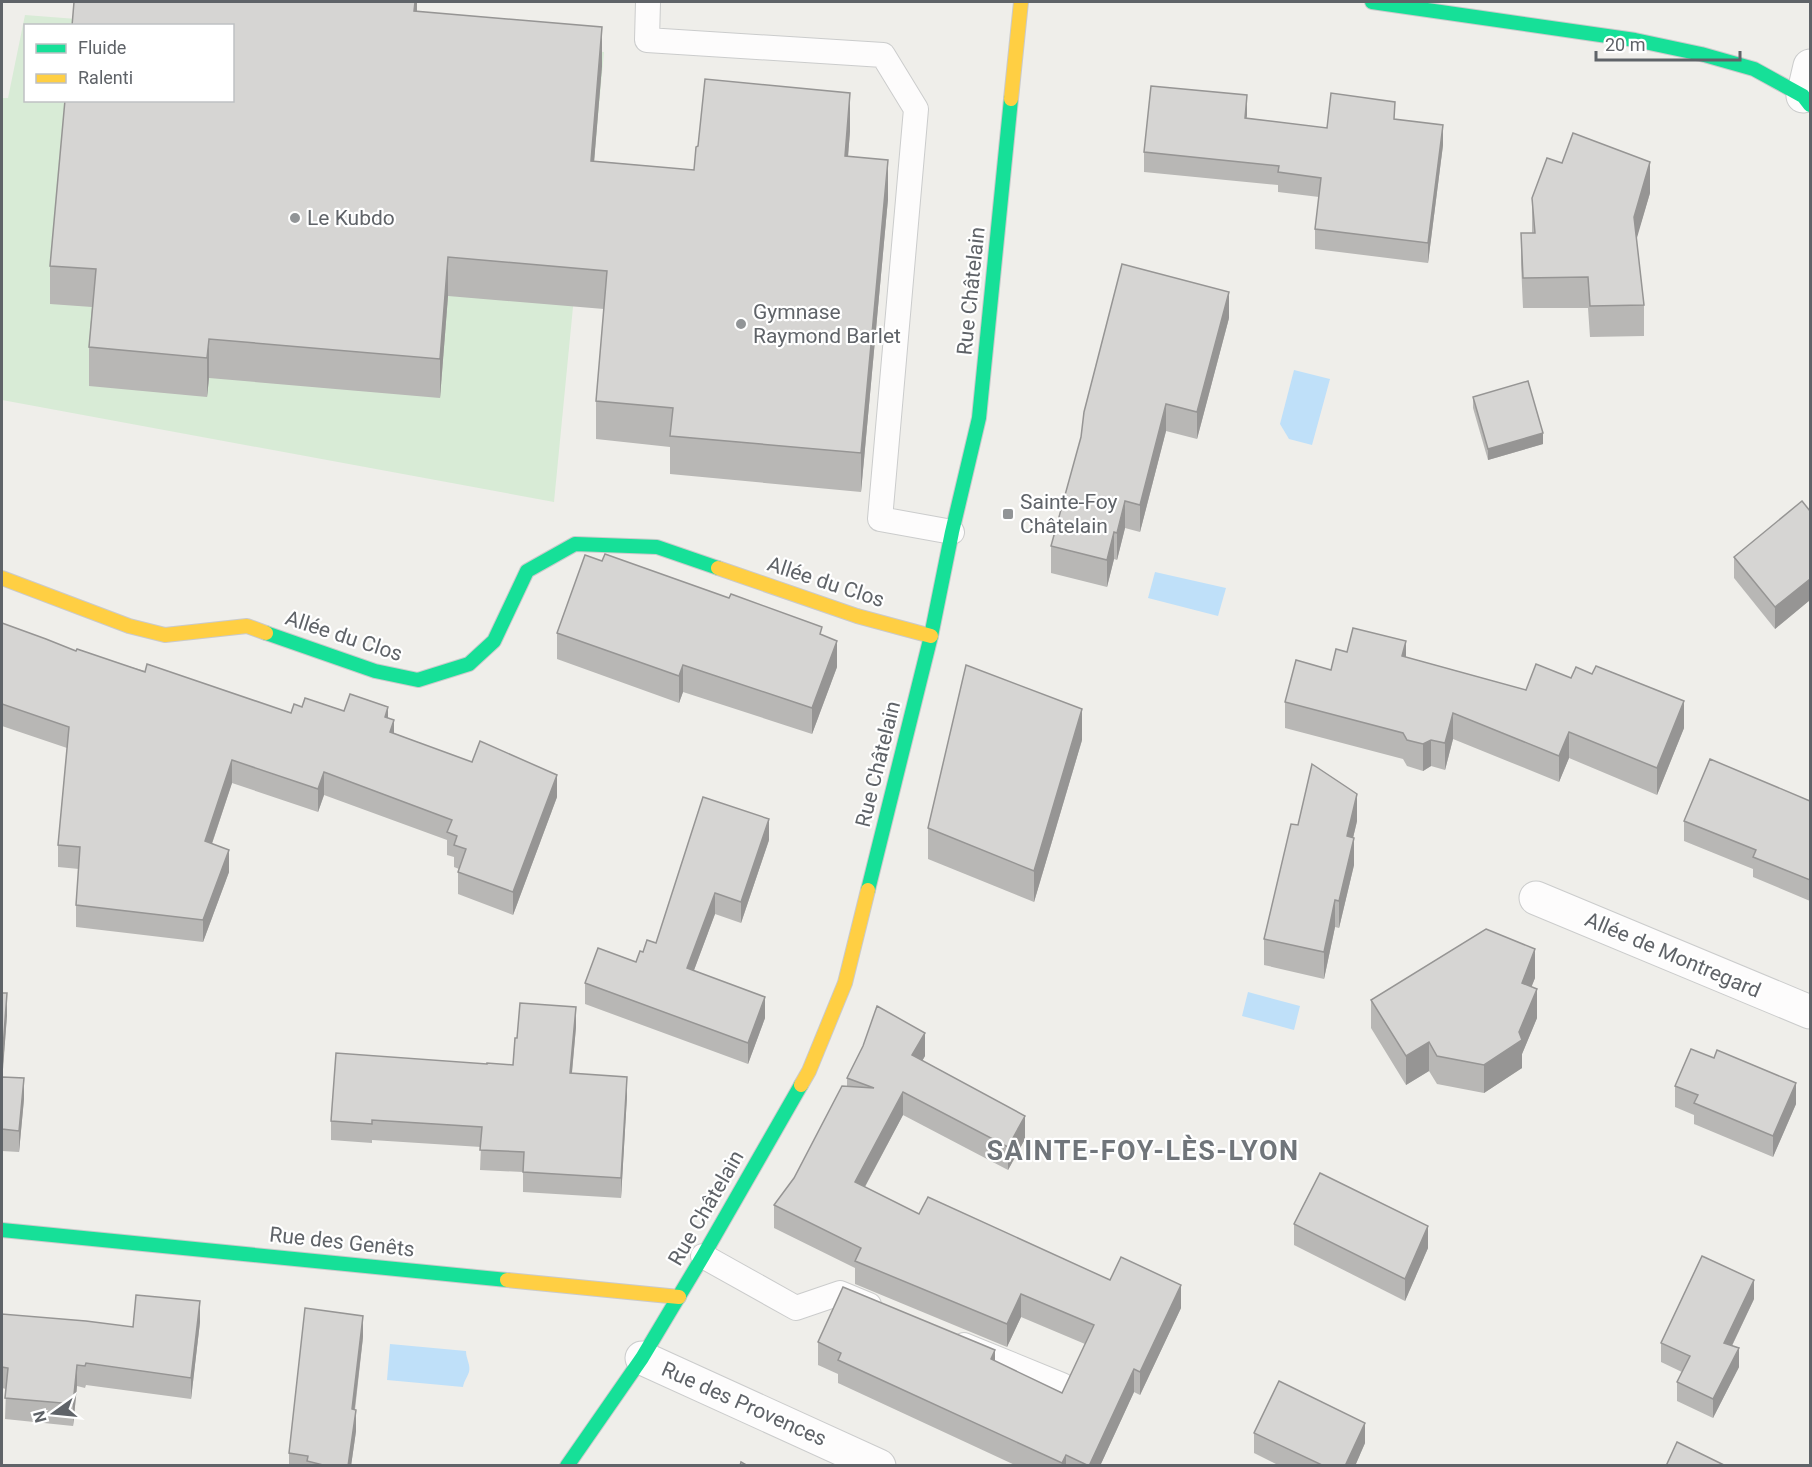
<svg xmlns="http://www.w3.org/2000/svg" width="1812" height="1467" font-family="Roboto,sans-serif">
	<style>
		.green { fill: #d8ebd6 }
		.water { fill: #bfe0f9 }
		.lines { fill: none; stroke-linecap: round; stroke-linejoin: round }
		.lane-casing { stroke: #cbcccc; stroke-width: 26 }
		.street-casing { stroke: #cbcccc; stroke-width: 35 }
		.fast-casing { stroke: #cacacb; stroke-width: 16 }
		.slow-casing { stroke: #cacacb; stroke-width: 16 }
		.lane { stroke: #fdfcfc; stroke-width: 24 }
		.street { stroke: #fdfcfc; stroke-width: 33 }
		.fast { stroke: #16e098; stroke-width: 14 }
		.slow { stroke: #ffcf43; stroke-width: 14 }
		.wall { fill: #b8b7b5 }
		.shaded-wall { fill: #969594 }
		.building { fill: #d6d5d3; stroke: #969594; stroke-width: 1.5 }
		.poi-dot { fill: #919496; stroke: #fff; stroke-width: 2 }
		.labels { text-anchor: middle; stroke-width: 4.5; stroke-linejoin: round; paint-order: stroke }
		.poi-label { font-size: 21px; fill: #5f6368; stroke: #fff; text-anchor: start }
		.street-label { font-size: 21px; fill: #5f6368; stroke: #fff }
		.district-label { font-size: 27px; font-weight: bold; letter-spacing: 1.5px; fill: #70757a; stroke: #fff }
	</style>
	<rect width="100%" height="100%" fill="#efeeea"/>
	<polygon class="green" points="25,15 154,25 26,26 26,100 232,100 416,37 604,52 594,160 573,307 554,502 2,400 2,98 8,98"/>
	<g class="water">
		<polygon points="1294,370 1330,379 1312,445 1289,439 1280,424"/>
		<polygon points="1155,572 1226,588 1218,616 1148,598"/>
		<polygon points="1248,992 1300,1006 1294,1030 1242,1016"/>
		<path d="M390,1344L466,1351C466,1359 471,1365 469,1372C467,1378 464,1381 463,1387L387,1380Z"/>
	</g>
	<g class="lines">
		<g class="lane-casing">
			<g id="lane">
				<polyline points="648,2 647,40 883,55 916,109 880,519 952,532"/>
				<polyline points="703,1256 796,1308 840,1293 869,1305"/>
				<polyline points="964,1345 1062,1385"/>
			</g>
		</g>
		<g class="street-casing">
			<g id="street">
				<polyline points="1803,96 1810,66"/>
				<polyline points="1536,898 1810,1012"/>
				<polyline points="642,1358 879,1466"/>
			</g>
		</g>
		<g class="fast-casing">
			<g id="fast">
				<polyline points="1372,2 1635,40 1701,54 1754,69 1803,96 1810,105"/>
				<polyline points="266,633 375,671 418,680 469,664 494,641 527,571 575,544 657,547 718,568"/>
				<polyline points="868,890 931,636 952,532 979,418 1011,99"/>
				<polyline points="2,1230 507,1280"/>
				<polyline points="567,1466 642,1358 703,1256 801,1085"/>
			</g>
		</g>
		<g class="slow-casing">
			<g id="slow">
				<polyline points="1011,99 1021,2"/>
				<polyline points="718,568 857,616 931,636"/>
				<polyline points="2,578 129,626 165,635 247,626 266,633"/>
				<polyline points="801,1085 809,1071 845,983 868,890"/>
				<polyline points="507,1280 679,1297"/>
			</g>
		</g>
		<use href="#lane" class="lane"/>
		<use href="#street" class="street"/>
		<use href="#fast" class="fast"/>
		<use href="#slow" class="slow"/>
	</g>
	<g class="wall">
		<polygon points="417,2 417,11 602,66 594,161 694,170 850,131 848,156 888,199 861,492 670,474 670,447 596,439 596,401 604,309 448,296 440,398 209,378 207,397 89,386 89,347 92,307 50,304 50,266"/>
		<polygon points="1247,118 1327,128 1395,119 1443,145 1428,263 1315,249 1315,229 1319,197 1278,192 1278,185 1144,172 1144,152"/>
		<polygon points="1650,193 1636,239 1644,305 1644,336 1590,337 1588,308 1523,308 1521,264 1521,233 1532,233 1532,198"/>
		<polygon points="1229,318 1197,439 1166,431 1140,532 1125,528 1117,560 1114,559 1107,587 1051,573 1051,546"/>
		<polygon points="1473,397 1543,444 1488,460 1473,408"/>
		<polygon points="1810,511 1810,600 1775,629 1734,578 1734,557"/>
		<polygon points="2,623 76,651 291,713 302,707 344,711 388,718 394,733 557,797 513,915 458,894 458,872 459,869 454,867 454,857 447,855 447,840 324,795 318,812 232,783 212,844 229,872 203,942 76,927 76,905 79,869 58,867 58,845 67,748 2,726"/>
		<polygon points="557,633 822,635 837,667 812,734 683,692 679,703 557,659"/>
		<polygon points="1347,652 1406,657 1526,690 1684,728 1657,795 1569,758 1559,782 1453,739 1445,770 1431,766 1423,771 1407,766 1403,759 1285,728 1285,702 1331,670"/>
		<polygon points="1082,740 1034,902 928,859 928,828"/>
		<polygon points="1810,801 1810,901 1753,877 1753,869 1684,841 1684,821"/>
		<polygon points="1357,821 1353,838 1354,865 1339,928 1335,927 1324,979 1264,965 1264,939 1298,825"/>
		<polygon points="769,840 741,923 715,914 694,970 765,1018 748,1064 585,1004 585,983 636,962"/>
		<polygon points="1535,978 1531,987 1537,1018 1522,1054 1522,1068 1484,1093 1437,1084 1429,1071 1406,1085 1371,1028 1371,1000"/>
		<polygon points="2,993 7,1015 2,1077 24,1099 19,1152 2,1151"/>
		<polygon points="576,1027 572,1073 627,1096 621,1198 523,1192 523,1172 480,1170 481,1147 372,1140 372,1143 331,1140 331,1121 487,1064 513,1065"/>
		<polygon points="925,1056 922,1061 1025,1139 1008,1170 903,1115 865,1187 919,1214 1110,1280 1181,1308 1140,1395 1134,1392 1100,1466 1017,1466 838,1383 838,1374 818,1365 818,1342 995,1362 1062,1393 1085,1344 1021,1317 1007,1347 855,1284 855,1268 774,1228 774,1205 794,1178 847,1086 847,1078"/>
		<polygon points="1714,1058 1796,1104 1773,1157 1694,1124 1694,1115 1675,1107 1675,1086"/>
		<polygon points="1294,1224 1428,1248 1405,1301 1294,1245"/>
		<polygon points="1754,1299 1732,1346 1739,1367 1713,1418 1677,1401 1677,1382 1682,1372 1661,1362 1661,1343"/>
		<polygon points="2,1314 133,1327 200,1322 191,1399 86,1385 85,1388 77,1386 73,1426 5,1419 6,1389 2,1388"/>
		<polygon points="363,1337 355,1410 356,1431 351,1466 289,1466 289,1453"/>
		<polygon points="1254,1433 1365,1443 1355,1466 1280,1466 1254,1453"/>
	</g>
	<g class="shaded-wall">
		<polygon points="415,2 417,2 417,19 414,11"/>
		<polygon points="602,27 602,66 591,199 591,161"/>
		<polygon points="850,93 850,131 845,194 845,156"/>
		<polygon points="1247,95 1247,115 1245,138 1245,118"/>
		<polygon points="1443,125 1443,145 1428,263 1428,243"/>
		<polygon points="888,160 888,199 861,492 861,453"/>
		<polygon points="1650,162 1650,193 1634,248 1634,217"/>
		<polygon points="448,257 448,296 440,398 440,359"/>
		<polygon points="1229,292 1229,318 1197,439 1197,412"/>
		<polygon points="209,339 209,378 207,397 207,358"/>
		<polygon points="1166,404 1166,431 1140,532 1140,505"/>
		<polygon points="1543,433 1543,444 1488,460 1488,449"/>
		<polygon points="1125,501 1125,528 1117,560 1117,533"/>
		<polygon points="1114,532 1114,559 1107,587 1107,560"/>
		<polygon points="1810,579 1810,600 1775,629 1775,607"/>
		<polygon points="837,641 837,667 812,734 812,708"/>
		<polygon points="1406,641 1406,668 1402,656"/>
		<polygon points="683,665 683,692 679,703 679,676"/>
		<polygon points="1684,701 1684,728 1657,795 1657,768"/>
		<polygon points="388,707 388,729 385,717"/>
		<polygon points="1082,709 1082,740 1034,902 1034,871"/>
		<polygon points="1453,713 1453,739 1445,770 1445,743"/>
		<polygon points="394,720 394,742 390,732"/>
		<polygon points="1569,732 1569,758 1559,782 1559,756"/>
		<polygon points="1431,740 1431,766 1423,771 1423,744"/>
		<polygon points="232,760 232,783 205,864 205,841"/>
		<polygon points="324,772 324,795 318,812 318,789"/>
		<polygon points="557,775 557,797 513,915 513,892"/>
		<polygon points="1357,794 1357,821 1347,863 1347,836"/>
		<polygon points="769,819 769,840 741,923 741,902"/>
		<polygon points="1354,838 1354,865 1339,928 1339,901"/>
		<polygon points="229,850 229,872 203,942 203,920"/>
		<polygon points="715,893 715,914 687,989 687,968"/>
		<polygon points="1335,900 1335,927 1324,979 1324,952"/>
		<polygon points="1535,949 1535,978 1522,1011 1522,983"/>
		<polygon points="1537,989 1537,1018 1522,1054 1522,1068 1484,1093 1484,1065 1519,1032"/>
		<polygon points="7,993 7,1015 2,1083 2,1062"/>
		<polygon points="765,997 765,1018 748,1064 748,1043"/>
		<polygon points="576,1007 576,1027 570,1093 570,1073"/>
		<polygon points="925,1033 925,1056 912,1078 912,1055"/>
		<polygon points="1429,1042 1429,1071 1406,1085 1406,1056"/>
		<polygon points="627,1077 627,1096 621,1198 621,1178"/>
		<polygon points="24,1078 24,1099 19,1152 19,1131"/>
		<polygon points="1796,1083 1796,1104 1773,1157 1773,1136"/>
		<polygon points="903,1092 903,1115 855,1205 855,1182"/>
		<polygon points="1025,1116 1025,1139 1008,1170 1008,1147"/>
		<polygon points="1428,1226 1428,1248 1405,1301 1405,1279"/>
		<polygon points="1754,1280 1754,1299 1724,1362 1724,1343"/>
		<polygon points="1181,1285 1181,1308 1140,1395 1140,1372"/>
		<polygon points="1021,1294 1021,1317 1007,1347 1007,1324"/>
		<polygon points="200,1301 200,1322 191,1399 191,1378"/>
		<polygon points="363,1316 363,1337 352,1431 352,1409"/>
		<polygon points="1739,1348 1739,1367 1713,1418 1713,1399"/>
		<polygon points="995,1350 995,1373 991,1359"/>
		<polygon points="77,1365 77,1386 73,1426 73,1404"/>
		<polygon points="1134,1369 1134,1392 1100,1466 1089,1466"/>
		<polygon points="356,1410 356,1431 351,1466 348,1466"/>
		<polygon points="1365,1423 1365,1443 1355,1466 1345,1466"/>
		<polygon points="1066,1455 1066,1466 1062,1466 1062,1463"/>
	</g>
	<g class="building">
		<polygon points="74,2 415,2 414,11 602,27 591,161 694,170 696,147 698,146 705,79 850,93 845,156 888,160 861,453 670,436 673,408 596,401 607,271 448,257 440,359 209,339 207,358 89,347 96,269 50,266 65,100 232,100 232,26 72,26"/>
		<polygon points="1151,86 1247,95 1245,118 1327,128 1331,93 1395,102 1394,119 1443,125 1428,243 1315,229 1321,178 1278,172 1279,166 1144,152"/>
		<polygon points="1573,133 1650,162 1634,217 1644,305 1590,306 1588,277 1523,278 1521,233 1535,233 1532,198 1547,158 1562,163"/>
		<polygon points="1122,264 1229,292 1197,412 1166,404 1140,505 1125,501 1117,533 1114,532 1107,560 1051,546 1081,437 1084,412"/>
		<polygon points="1528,381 1543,433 1488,449 1473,397"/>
		<polygon points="1802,501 1810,511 1810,579 1775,607 1734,557"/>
		<polygon points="605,554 729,598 731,594 822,627 820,634 837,641 812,708 683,665 679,676 557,633 585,555 602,561"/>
		<polygon points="2,623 46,639 76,651 77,649 145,672 147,664 291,713 294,704 302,707 305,698 344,711 350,694 388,707 385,717 394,720 390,732 472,762 480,741 557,775 513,892 458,872 466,849 454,845 457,836 447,832 452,820 324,772 318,789 232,760 205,841 229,850 203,920 76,905 80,847 58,845 69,727 2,704"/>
		<polygon points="1353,628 1406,641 1402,656 1526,690 1536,664 1571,678 1576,667 1592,674 1596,666 1684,701 1657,768 1569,732 1559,756 1453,713 1445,743 1431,740 1423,744 1407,740 1403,733 1285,702 1296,660 1331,670 1336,649 1347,652"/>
		<polygon points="966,665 1082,709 1034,871 928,828"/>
		<polygon points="1710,759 1810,801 1810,880 1753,857 1756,850 1684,821"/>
		<polygon points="1312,764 1357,794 1347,836 1354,838 1339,901 1335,900 1324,952 1264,939 1291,824 1298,825"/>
		<polygon points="703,797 769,819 741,902 715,893 687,968 765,997 748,1043 585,983 598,948 636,962 640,951 643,952 647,940 656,943"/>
		<polygon points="1486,929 1535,949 1522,983 1537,989 1519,1032 1522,1040 1484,1065 1437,1056 1429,1042 1406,1056 1371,1000"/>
		<polygon points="2,993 7,993 2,1062"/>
		<polygon points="520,1003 576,1007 570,1073 627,1077 621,1178 523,1172 524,1152 480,1150 482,1127 372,1120 372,1124 331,1121 336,1053 487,1064 487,1063 513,1065 515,1038 517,1038"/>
		<polygon points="877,1006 925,1033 912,1055 1025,1116 1008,1147 903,1092 855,1182 919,1214 928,1197 1110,1280 1121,1257 1181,1285 1140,1372 1134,1369 1089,1466 1066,1455 1062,1463 838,1360 841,1353 818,1342 843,1287 995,1350 991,1359 1062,1393 1094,1325 1021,1294 1007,1324 855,1261 861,1248 774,1205 794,1178 842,1086 874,1088 847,1078 863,1046"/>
		<polygon points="1691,1049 1714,1058 1717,1050 1796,1083 1773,1136 1694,1103 1698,1095 1675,1086"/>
		<polygon points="2,1077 24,1078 19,1131 2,1129"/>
		<polygon points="1320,1173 1428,1226 1405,1279 1294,1224"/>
		<polygon points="1702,1256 1754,1280 1724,1343 1739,1348 1713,1399 1677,1382 1690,1356 1661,1343"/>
		<polygon points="136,1295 200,1301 191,1378 86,1363 85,1366 77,1365 73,1404 5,1398 8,1368 2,1367 2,1314 86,1321 133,1327"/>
		<polygon points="305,1308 363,1316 352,1409 356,1410 348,1466 327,1466 307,1461 308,1456 289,1453"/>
		<polygon points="1279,1381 1365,1423 1345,1466 1324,1466 1254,1433"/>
		<polygon points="1677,1442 1726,1466 1666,1466"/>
		<polygon points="741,1462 748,1466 740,1466"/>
	</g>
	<g class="poi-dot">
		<circle cx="295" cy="218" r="6"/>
		<circle cx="741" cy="324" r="6"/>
		<rect x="1002" y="508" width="12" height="12" rx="3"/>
	</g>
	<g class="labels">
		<g class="poi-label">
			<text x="307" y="225">Le Kubdo</text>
			<text x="753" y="319">Gymnase<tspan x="753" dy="24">Raymond Barlet</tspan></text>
			<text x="1020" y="509">Sainte-Foy<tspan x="1020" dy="24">Châtelain</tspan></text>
		</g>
		<g class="street-label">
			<text transform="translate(971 291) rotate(-84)" y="7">Rue Châtelain</text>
			<text transform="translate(826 582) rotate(18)" y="7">Allée du Clos</text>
			<text transform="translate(344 636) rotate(18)" y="7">Allée du Clos</text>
			<text transform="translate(878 764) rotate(-76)" y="7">Rue Châtelain</text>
			<text transform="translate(1673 955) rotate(23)" y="7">Allée de Montregard</text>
			<text transform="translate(706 1208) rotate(-60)" y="7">Rue Châtelain</text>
			<text transform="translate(342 1242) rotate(6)" y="7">Rue des Genêts</text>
			<text transform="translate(744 1404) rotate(24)" y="7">Rue des Provences</text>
		</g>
		<g class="district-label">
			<text x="1143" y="1160">SAINTE-FOY-LÈS-LYON</text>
		</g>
	</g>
	<rect width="1812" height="1467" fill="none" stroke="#5f6368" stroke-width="6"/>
	<rect x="24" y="24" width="210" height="78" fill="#ffffff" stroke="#bfc1c3" stroke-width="1.5"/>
	<rect x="36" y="44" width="30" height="9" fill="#16e098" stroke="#bfc1c3" stroke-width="1.5"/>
	<text x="78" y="54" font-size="18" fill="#5f6368">Fluide</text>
	<rect x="36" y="74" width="30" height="9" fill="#ffcf43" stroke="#bfc1c3" stroke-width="1.5"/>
	<text x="78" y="84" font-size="18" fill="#5f6368">Ralenti</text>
	<g transform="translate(54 1413) rotate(255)" stroke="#ffffff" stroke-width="4.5" paint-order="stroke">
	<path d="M0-4.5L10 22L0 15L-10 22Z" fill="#5f6368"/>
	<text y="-9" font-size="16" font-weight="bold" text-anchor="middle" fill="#5f6368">N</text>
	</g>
	<path d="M1596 51v9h144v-9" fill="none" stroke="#5f6368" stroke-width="3"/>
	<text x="1605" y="51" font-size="18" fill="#5f6368" stroke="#ffffff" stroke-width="4.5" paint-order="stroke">20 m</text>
</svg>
